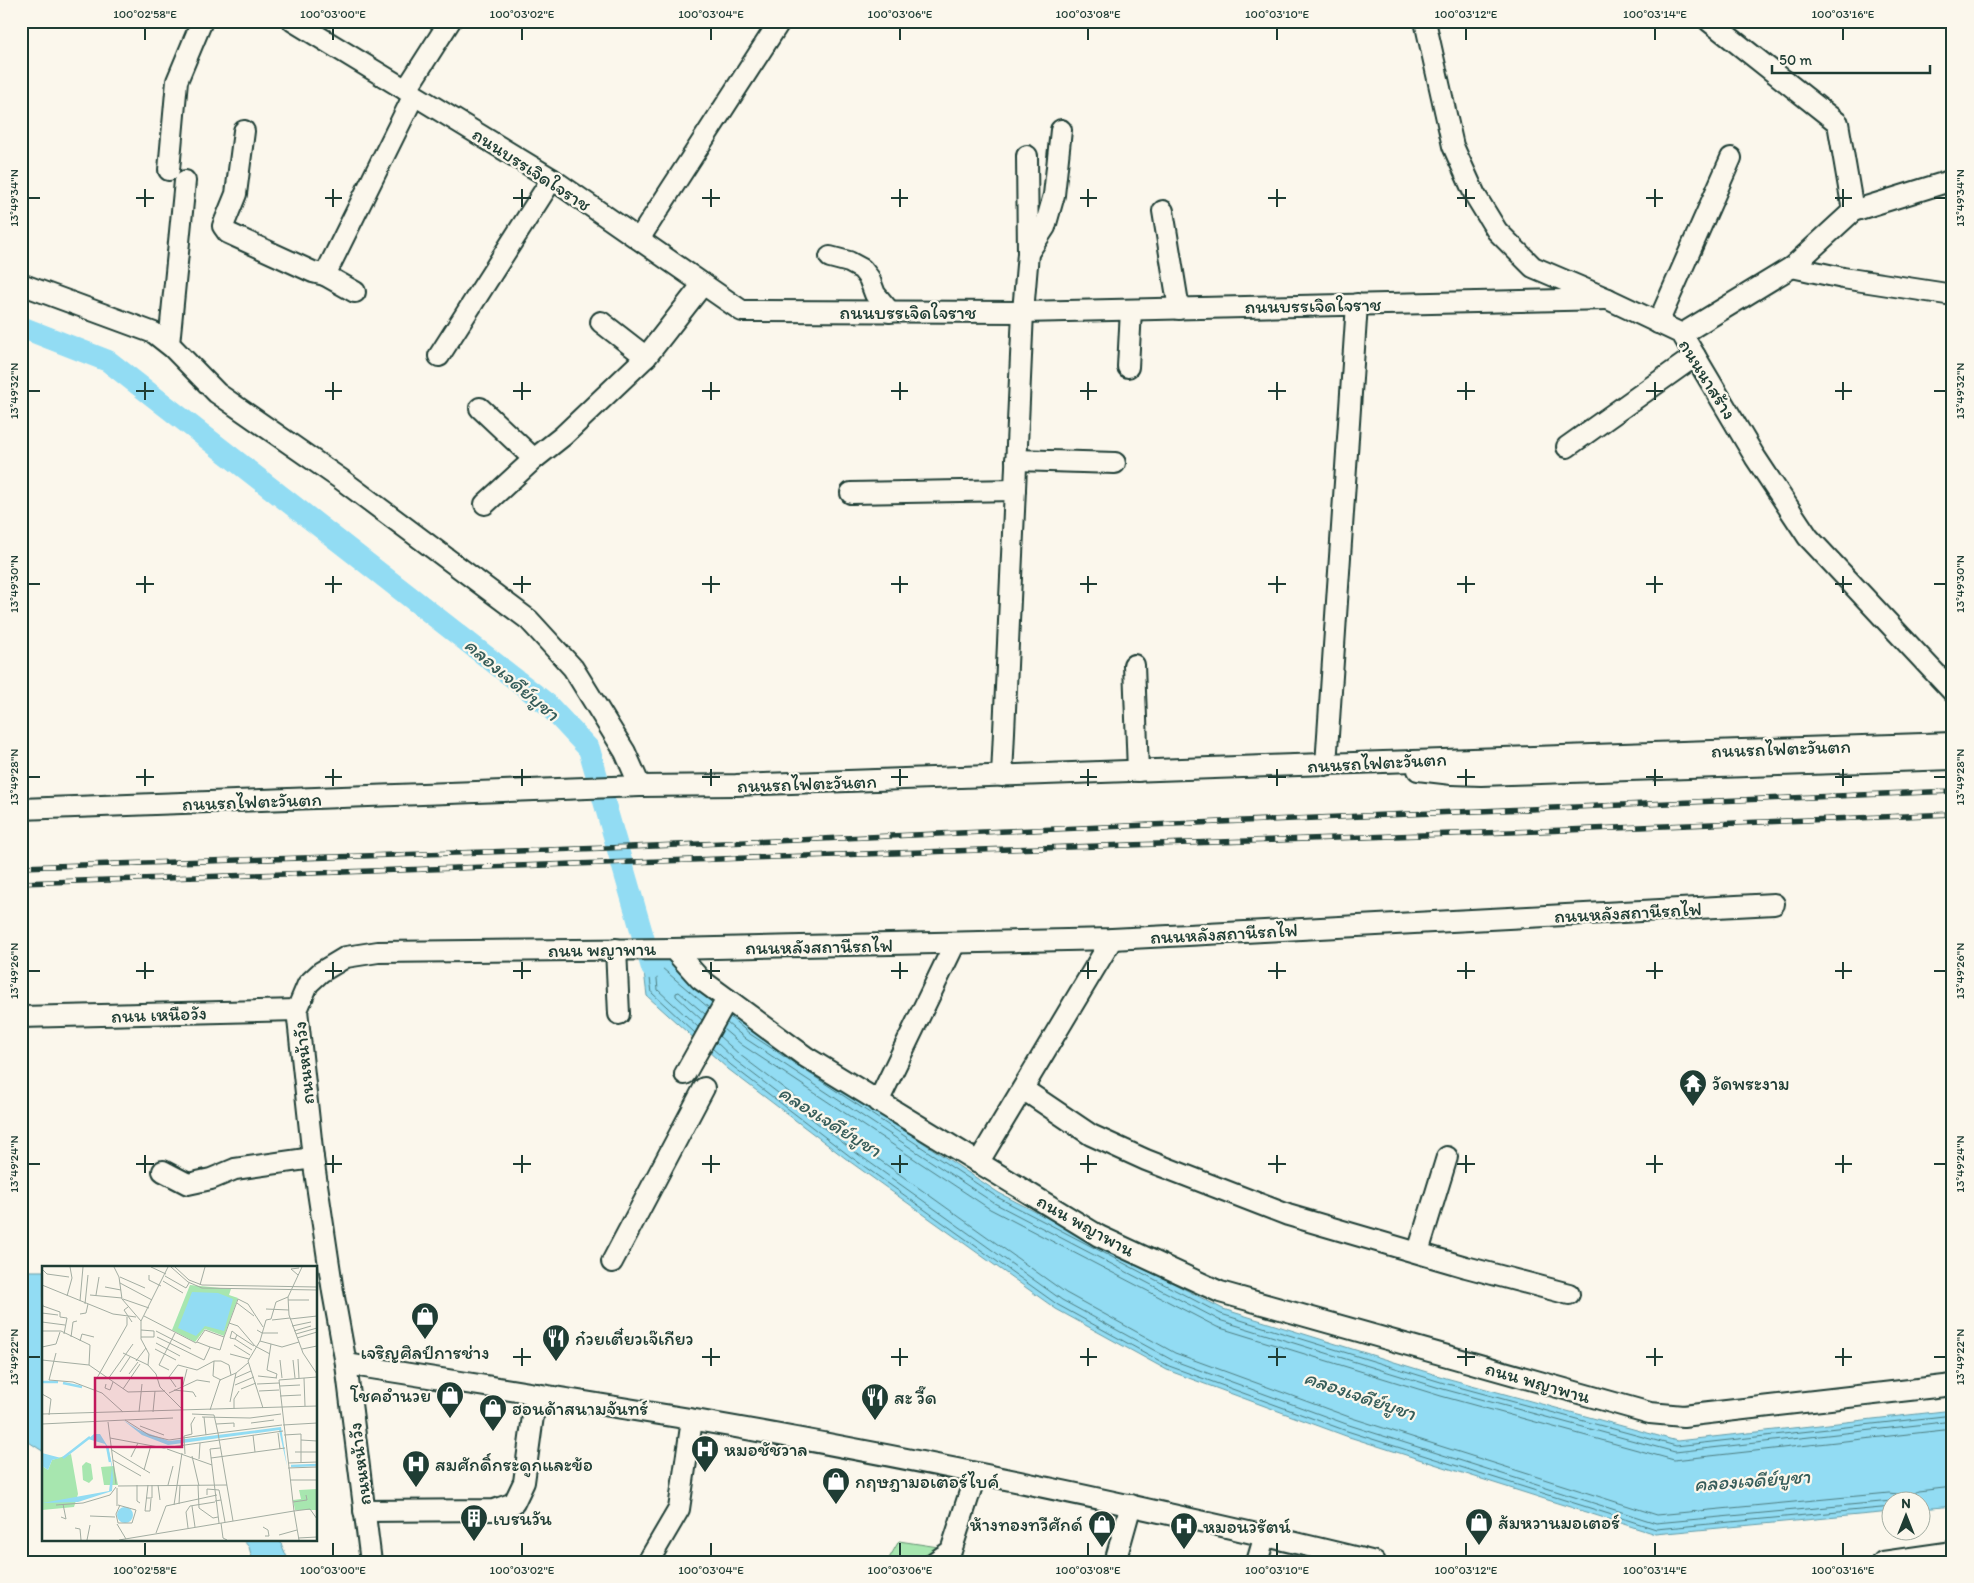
<svg xmlns="http://www.w3.org/2000/svg" width="1974" height="1583" font-family="Itim,'Playpen Sans Thai',sans-serif">
	<style>
		.green { fill: #a7e6af; stroke: #639272 }
		.water { fill: #92dcf3; stroke: #649ca7 }
		.lines { fill: none; stroke-linecap: round; stroke-linejoin: round }
		.shore { stroke: #4d7d80; stroke-width: 1 }
		.canal { stroke: #92dcf3; stroke-width: 22 }
		.minor-casing { stroke: #1f3d34; stroke-width: 24 }
		.minor { stroke: #fbf7ec; stroke-width: 20 }
		.rail-casing { stroke: #1f3d34; stroke-width: 5.5 }
		.rail { stroke: #fbf7ec; stroke-width: 4; stroke-dasharray: 11; stroke-linecap: butt }
		.ticks { fill: none; stroke: #1f3d34; stroke-width: 2 }
		.labels { text-anchor: middle; stroke-width: 4.5; stroke-linejoin: round; paint-order: stroke }
		.street-label { font-size: 19px; fill: #1f3d34; stroke: #fbf7ec }
		.poi-label { font-size: 19px; fill: #1f3d34; stroke: #fbf7ec; text-anchor: start }
		.water-label { font-size: 20px; font-style: italic; fill: #365d5a; stroke: #fbf7ec }
		.inset-river { fill: none; stroke: #92dcf3; stroke-width: 2.5 }
		.inset-road { fill: none; stroke: #a3ada2; stroke-width: 1 }
		.view { fill: #c2185b; fill-opacity: 0.15; stroke: #c2185b; stroke-width: 2.5 }
		.inset-edge { fill: none; stroke: #1f3d34; stroke-width: 2.5 }
		.neatline { fill: none; stroke: #1f3d34; stroke-width: 2 }
		.ticks-label { font-size: 12px; text-anchor: middle; fill: #1f3d34 }
	</style>
	<rect width="100%" height="100%" fill="#fbf7ec"/>
	<filter id="ink" filterUnits="userSpaceOnUse"><feTurbulence type="fractalNoise" baseFrequency=".02" numOctaves="2"/><feDisplacementMap in="SourceGraphic" scale="10" xChannelSelector="R" yChannelSelector="G"/><feConvolveMatrix kernelMatrix="1 2 1 2 8 2 1 2 1" color-interpolation-filters="sRGB"/></filter>
	<g filter="url(#ink)">
		<polygon class="green" points="899,1541 945,1548 926,1562 887,1562"/>
		<g class="water">
			<polygon points="642,955 666,957 752,1029 999,1193 1223,1309 1446,1378 1677,1441 1953,1410 1953,1506 1922,1509 1922,1500 1892,1500 1891,1512 1655,1534 1346,1436 1167,1370 1056,1309 849,1161 728,1069 647,996"/>
			<polygon points="21,1271 44,1271 44,1452 21,1437"/>
			<polygon points="242,1539 279,1539 289,1562 253,1562 249,1547"/>
		</g>
		<g class="lines">
			<g class="shore">
				<polyline points="650,960 648,963 652,993 695,1033"/>
				<polyline points="730,1017 750,1034 997,1197 1221,1314 1444,1383 1676,1446 1953,1415"/>
				<polyline points="702,1020 676,996 676,993 679,992 705,1014"/>
				<polyline points="727,1023 746,1039 994,1203 1219,1320 1443,1389 1675,1452 1953,1421"/>
				<polyline points="698,1027 658,990 656,968 662,968 709,1008"/>
				<polyline points="723,1029 742,1045 990,1209 1217,1327 1441,1396 1674,1460 1953,1429"/>
				<polyline points="719,1036 740,1055 860,1146 1066,1293 1175,1353 1352,1418 1657,1515 1889,1493 1897,1494 1905,1499 1918,1491 1953,1487"/>
				<polyline points="716,1042 735,1060 855,1152 1062,1300 1172,1360 1349,1425 1656,1523 1892,1501"/>
				<polyline points="712,1048 731,1065 851,1157 1058,1305 1169,1366 1347,1431 1656,1529 1892,1507"/>
			</g>
			<polyline class="canal" points="21,327 108,361 547,704 589,749 652,968"/>
			<g class="minor-casing">
				<g id="minor">
					<polyline points="293,21 552,179 742,311 1023,312 1608,299"/>
					<polyline points="1425,21 1453,146 1475,195 1497,231 1533,267 1608,299 1682,334 1755,457 1808,537 1953,692"/>
					<polyline points="1709,21 1838,123 1853,211"/>
					<polyline points="406,90 450,21"/>
					<polyline points="244,131 236,194 223,226 228,233 313,272 325,275 414,95"/>
					<polyline points="1027,156 1028,253"/>
					<polyline points="169,170 177,81 202,21"/>
					<polyline points="1163,211 1179,309"/>
					<polyline points="639,239 780,21"/>
					<polyline points="830,257 849,262 862,269 869,278 875,294 890,312"/>
					<polyline points="1792,267 1843,278 1953,295"/>
					<polyline points="325,275 355,292"/>
					<polyline points="21,284 154,333 173,348 217,393 342,480 529,620 573,668 625,752 640,786"/>
					<polyline points="601,322 646,357"/>
					<polyline points="1658,323 1731,158"/>
					<polyline points="1682,334 1792,267 1853,211 1953,180"/>
					<polyline points="169,344 185,181"/>
					<polyline points="439,356 552,179"/>
					<polyline points="1128,367 1131,310"/>
					<polyline points="480,408 534,459"/>
					<polyline points="1567,447 1695,356"/>
					<polyline points="1016,460 1115,463"/>
					<polyline points="851,493 1015,490"/>
					<polyline points="485,504 534,459 563,436 646,357 703,284"/>
					<polyline points="1134,665 1138,771"/>
					<polyline points="1326,765 1357,304"/>
					<polyline points="1418,770 1452,774 1481,775 1953,759"/>
					<polyline points="1002,776 1023,312 1028,253 1045,227 1054,195 1061,130"/>
					<path d="M21,809L640,786L736,785C1142,771 1547,755 1953,743"/>
					<polyline points="616,949 619,1014"/>
					<polyline points="673,949 1112,939 1774,904"/>
					<polyline points="21,1017 297,1010"/>
					<polyline points="685,1074 727,999"/>
					<polyline points="1023,1089 1091,1135 1146,1160 1288,1215 1466,1267 1569,1294"/>
					<polyline points="878,1102 955,943"/>
					<polyline points="978,1163 1112,939"/>
					<polyline points="163,1171 188,1184 211,1179 235,1169 313,1158"/>
					<polyline points="1418,1252 1447,1157"/>
					<polyline points="612,1262 704,1088"/>
					<path d="M346,1364C461,1382 575,1400 690,1419C920,1459 1149,1507 1375,1562"/>
					<polyline points="364,1511 494,1510 514,1503 524,1482 536,1394"/>
					<polyline points="371,1562 346,1364 333,1292 313,1158 297,1010 308,984 321,972 346,957 378,952 673,949 700,979 806,1057 1099,1236 1220,1292 1650,1413 1683,1416 1953,1385"/>
					<polyline points="648,1562 679,1509 692,1420"/>
					<polyline points="935,1562 951,1551 976,1473"/>
					<polyline points="1115,1562 1131,1505"/>
					<polyline points="1257,1562 1265,1535"/>
					<polyline points="1883,1562 1953,1552"/>
				</g>
			</g>
			<use href="#minor" class="minor"/>
			<g class="rail-casing">
				<g id="rail">
					<polyline points="21,867 607,848 1953,791"/>
					<polyline points="21,883 1567,830 1953,814"/>
				</g>
			</g>
			<use href="#rail" class="rail"/>
		</g>
	</g>
	<path class="ticks" d="M145,28V40M333,28V40M522,28V40M711,28V40M900,28V40M1088,28V40M1277,28V40M1466,28V40M1655,28V40M1843,28V40M145,189V207M333,189V207M522,189V207M711,189V207M900,189V207M1088,189V207M1277,189V207M1466,189V207M1655,189V207M1843,189V207M28,198H40M136,198H154M325,198H342M513,198H531M702,198H720M891,198H908M1080,198H1097M1268,198H1286M1457,198H1475M1646,198H1663M1835,198H1852M1934,198H1946M145,382V400M333,382V400M522,382V400M711,382V400M900,382V400M1088,382V400M1277,382V400M1466,382V400M1655,382V400M1843,382V400M28,391H40M136,391H154M325,391H342M513,391H531M702,391H720M891,391H908M1080,391H1097M1268,391H1286M1457,391H1475M1646,391H1663M1835,391H1852M1934,391H1946M145,576V593M333,576V593M522,576V593M711,576V593M900,576V593M1088,576V593M1277,576V593M1466,576V593M1655,576V593M1843,576V593M28,584H40M136,584H154M325,584H342M513,584H531M702,584H720M891,584H908M1080,584H1097M1268,584H1286M1457,584H1475M1646,584H1663M1835,584H1852M1934,584H1946M145,769V786M333,769V786M522,769V786M711,769V786M900,769V786M1088,769V786M1277,769V786M1466,769V786M1655,769V786M1843,769V786M28,777H40M136,777H154M325,777H342M513,777H531M702,777H720M891,777H908M1080,777H1097M1268,777H1286M1457,777H1475M1646,777H1663M1835,777H1852M1934,777H1946M145,962V979M333,962V979M522,962V979M711,962V979M900,962V979M1088,962V979M1277,962V979M1466,962V979M1655,962V979M1843,962V979M28,971H40M136,971H154M325,971H342M513,971H531M702,971H720M891,971H908M1080,971H1097M1268,971H1286M1457,971H1475M1646,971H1663M1835,971H1852M1934,971H1946M145,1155V1173M333,1155V1173M522,1155V1173M711,1155V1173M900,1155V1173M1088,1155V1173M1277,1155V1173M1466,1155V1173M1655,1155V1173M1843,1155V1173M28,1164H40M136,1164H154M325,1164H342M513,1164H531M702,1164H720M891,1164H908M1080,1164H1097M1268,1164H1286M1457,1164H1475M1646,1164H1663M1835,1164H1852M1934,1164H1946M522,1348V1366M711,1348V1366M900,1348V1366M1088,1348V1366M1277,1348V1366M1466,1348V1366M1655,1348V1366M1843,1348V1366M28,1357H40M513,1357H531M702,1357H720M891,1357H908M1080,1357H1097M1268,1357H1286M1457,1357H1475M1646,1357H1663M1835,1357H1852M1934,1357H1946M145,1543V1556M333,1543V1556M522,1543V1556M711,1543V1556M900,1543V1556M1088,1543V1556M1277,1543V1556M1466,1543V1556M1655,1543V1556M1843,1543V1556"/>
	<defs>
		<g id="temple-pin" transform="scale(1.4375)"><path d="M0 17L-7.5 6A9.5 9.5 0 1 1 7.5 6Z" fill="#1f3d34" stroke="#fbf7ec"/><path d="M0-6L5-2H3V0L6.5 2.5H4V6H1.5V3h-3V6H-4V2.5H-6.5L-3 0V-2H-5Z" fill="#fff"/></g>
		<g id="shop-pin" transform="scale(1.4375)"><path d="M0 17L-7.5 6A9.5 9.5 0 1 1 7.5 6Z" fill="#1f3d34" stroke="#fbf7ec"/><path d="M-5-2.5h2.3a2.7 3.5 0 0 1 5.4 0H5L5.5 6h-11ZM-1.5-2.5h3a1.5 2.3 0 0 0-3 0Z" fill="#fff"/></g>
		<g id="restaurant-pin" transform="scale(1.4375)"><path d="M0 17L-7.5 6A9.5 9.5 0 1 1 7.5 6Z" fill="#1f3d34" stroke="#fbf7ec"/><path d="M-5-6h1v4h1v-4h1v4h1v-4h1v5L-1.5 .5V6h-2V.5L-5-1ZM5-6V6H3V1.5H1.5Q1.5-4 5-6Z" fill="#fff"/></g>
		<g id="hospital-pin" transform="scale(1.4375)"><path d="M0 17L-7.5 6A9.5 9.5 0 1 1 7.5 6Z" fill="#1f3d34" stroke="#fbf7ec"/><path d="M-5-5h3v3.5h4V-5h3V5h-3V1.5h-4V5h-3Z" fill="#fff"/></g>
		<g id="building-pin" transform="scale(1.4375)"><path d="M0 17L-7.5 6A9.5 9.5 0 1 1 7.5 6Z" fill="#1f3d34" stroke="#fbf7ec"/><path d="M-4-6H4V6H1V3H-1V6H-4ZM-2.5-4.3h1.7v1.8h-1.7ZM.8-4.3h1.7v1.8H.8ZM-2.5-1h1.7V.8h-1.7ZM.8-1h1.7V.8H.8Z" fill="#fff"/></g>
	</defs>
	<g fill-rule="evenodd">
		<use href="#temple-pin" x="1693" y="1083"/>
		<use href="#shop-pin" x="425" y="1316"/>
		<use href="#restaurant-pin" x="556" y="1338"/>
		<use href="#shop-pin" x="450" y="1395"/>
		<use href="#restaurant-pin" x="875" y="1397"/>
		<use href="#shop-pin" x="493" y="1408"/>
		<use href="#hospital-pin" x="705" y="1449"/>
		<use href="#hospital-pin" x="416" y="1464"/>
		<use href="#shop-pin" x="836" y="1481"/>
		<use href="#building-pin" x="474" y="1518"/>
		<use href="#shop-pin" x="1479" y="1522"/>
		<use href="#shop-pin" x="1102" y="1524"/>
		<use href="#hospital-pin" x="1184" y="1526"/>
	</g>
	<g class="labels">
		<g class="street-label">
			<text transform="translate(532 169) rotate(33)" y="7">ถนนบรรเจิดใจราช</text>
			<text transform="translate(1313 305) rotate(-1)" y="7">ถนนบรรเจิดใจราช</text>
			<text x="908" y="319">ถนนบรรเจิดใจราช</text>
			<text transform="translate(1708 379) rotate(58)" y="7">ถนนนาสร้าง</text>
			<text transform="translate(1781 748) rotate(-2)" y="7">ถนนรถไฟตะวันตก</text>
			<text transform="translate(1377 762) rotate(-3)" y="7">ถนนรถไฟตะวันตก</text>
			<text transform="translate(807 783) rotate(-2)" y="7">ถนนรถไฟตะวันตก</text>
			<text transform="translate(252 801) rotate(-2)" y="7">ถนนรถไฟตะวันตก</text>
			<text transform="translate(1628 912) rotate(-3)" y="7">ถนนหลังสถานีรถไฟ</text>
			<text transform="translate(1224 933) rotate(-3)" y="7">ถนนหลังสถานีรถไฟ</text>
			<text transform="translate(819 946) rotate(-1)" y="7">ถนนหลังสถานีรถไฟ</text>
			<text transform="translate(602 949) rotate(-1)" y="7">ถนน พญาพาน</text>
			<text transform="translate(159 1014) rotate(-2)" y="7">ถนน เหนือวัง</text>
			<text transform="translate(303 1063) rotate(-96)" y="7">ถนนหน้าวัง</text>
			<text transform="translate(1086 1225) rotate(29)" y="7">ถนน พญาพาน</text>
			<text transform="translate(1538 1382) rotate(16)" y="7">ถนน พญาพาน</text>
			<text transform="translate(359 1464) rotate(-97)" y="7">ถนนหน้าวัง</text>
		</g>
		<g class="poi-label">
			<text x="1712" y="1090">วัดพระงาม</text>
			<text x="575" y="1345">ก๋วยเตี๋ยวเจ๊เกียว</text>
			<text x="425" y="1359" text-anchor="middle">เจริญศิลป์การช่าง</text>
			<text x="431" y="1402" text-anchor="end">โชคอำนวย</text>
			<text x="894" y="1404">สะ วี๊ด</text>
			<text x="512" y="1415">ฮอนด้าสนามจันทร์</text>
			<text x="724" y="1456">หมอชัชวาล</text>
			<text x="435" y="1471">สมศักดิ์กระดูกและข้อ</text>
			<text x="855" y="1488">กฤษฎามอเตอร์ไบค์</text>
			<text x="493" y="1525">เบรนวัน</text>
			<text x="1498" y="1529">ส้มหวานมอเตอร์</text>
			<text x="1083" y="1531" text-anchor="end">ห้างทองทวีศักด์</text>
			<text x="1203" y="1533">หมอนวรัตน์</text>
		</g>
		<g class="water-label">
			<text transform="translate(512 679) rotate(40)" y="7">คลองเจดีย์บูชา</text>
			<text transform="translate(830 1121) rotate(32)" y="7">คลองเจดีย์บูชา</text>
			<text transform="translate(1360 1395) rotate(19)" y="7">คลองเจดีย์บูชา</text>
			<text transform="translate(1752 1480) rotate(-4)" y="7">คลองเจดีย์บูชา</text>
		</g>
	</g>
	<g transform="translate(42 1266)">
		<rect width="275" height="275" fill="#fbf7ec"/>
		<path d="M148,19L189,23L187,29L196,32L182,70L163,63L153,76L130,64ZM29,188L36,228L32,241L0,244V200L6,204L10,194ZM44,196L49,198L51,213L47,217L41,214L40,200ZM72,200L76,219H62L59,201ZM275,223V244H253L251,234L259,233L257,224Z" fill="#a7e6af"/>
		<path d="M150,26L176,27L191,33L182,65L163,60L154,70L136,62ZM81,154L97,164L127,175L239,161L245,200L237,164L126,179L100,169ZM52,168H58L66,181L70,199L71,212L70,225L36,236L0,237L67,225L70,202L66,184L63,178L46,173ZM0,187L19,192L23,191L10,194L6,204L0,200ZM75 249a8 8 0 1 1 16 0a8 8 0 1 1-16 0Z" fill="#92dcf3"/>
		<path class="inset-river" d="M0,116H16M21,117L40,121M65,180L68,196M21,192L48,171M249,200L275,199"/>
		<path class="inset-road" d="M72,1L77,11L80,33L99,55M109,1L124,8M126,1L99,55V73L107,88L106,99L114,108L118,121L141,144M129,1L146,16L160,22L275,24M133,1L147,14L160,19L275,21M260,1L246,31L247,49L261,87L275,108M0,3L5,8L27,11M107,9V14L119,20M256,9L249,3L257,2M123,10L144,22L147,17M78,11L103,22M121,15L141,27M78,17L110,34M0,19L71,48L94,51M158,19L163,1M63,21L79,24M48,29L80,32M54,29L57,11M25,30L30,12L28,1M81,33L107,42M246,34H267M38,35L41,1M0,36L1,40L18,46V51L25,52L22,68M195,37L212,50M43,38L46,9M86,41L82,44L90,56M224,43L247,44M0,47L16,49M38,48L44,47L46,38M102,50L154,77L163,64L182,71L196,33L206,38L221,61M248,53L275,50M230,54L248,52M0,56L23,59M187,57L196,60L213,80L228,88M250,60L269,56M99,64L112,65V71H99M215,64L220,67H236M0,65H19L48,79L47,99L86,126L123,125M114,65L149,83M252,65L269,60M254,68L275,62M29,71L31,56L35,55M115,71L162,94L168,81L155,76M255,72L275,66M193,73L188,72L190,65L195,69M38,75L40,68L52,71M218,75L240,81L257,76M114,77L138,90M229,78L225,104L235,108L234,112M192,79L208,89M0,81L14,78L18,66M168,81L178,84L182,71M113,83L134,94M260,83L275,80M210,84L193,73L195,69L212,80M14,87L7,114L31,116L60,127L81,146M81,87L106,99M188,88L207,93M256,93L257,112M0,94L47,99M238,94L240,112M251,94L253,112M94,95L104,82M172,95L171,110L179,114M127,104L117,99L133,67M78,106L88,91M87,108L96,96M216,110L235,112M55,112L85,59V51M193,112L209,105M262,112L263,140M66,113L91,78M64,118L63,122L68,124L71,116M215,118L237,117M141,119L145,103M193,119L212,111M238,120L258,119M134,121L127,111L136,99L155,104L172,95H179L187,99L189,109M81,123L98,98M199,123L214,117M132,124L151,126L154,131M217,125L237,124M127,127L155,114L168,116M0,128L9,133L7,149M238,130L259,129M188,136L194,107M221,142L206,95L218,75L224,54L229,53L234,36L246,31M192,143V133L197,125M168,144L178,114L194,107L206,97M97,146L100,118M111,146L113,125M0,148L275,140M160,151L208,152L239,148M162,151L164,169M83,154L131,152M66,156L74,218M209,157L232,154M0,158L83,154L107,169L127,174L176,167L172,149L150,148M174,158L192,157V161M241,159L275,157M98,160L122,169M236,167L238,183M211,169L213,186M242,169L259,168V197M68,172L122,182L241,165M259,174L275,175M125,183L170,199M70,184L108,207M253,186H275M143,188L142,170L150,168L149,158L153,151M150,190L157,220M89,191L96,177M169,192L243,182M157,193L158,177M71,194L99,210M246,197L275,196M246,202L275,201M102,204L109,179M248,214H275M95,219V235L98,237M106,219L103,245H108L109,233M116,219L118,234M126,219L131,200M156,219L157,242L171,252L176,251M76,220L185,219M75,222V240M165,229V223L177,224L179,234M104,232H110V219M173,235L179,234L183,256M251,236L265,234L264,229M137,238L138,220M14,239L41,237L68,229L74,221M76,239L94,244L90,257H76L74,248L78,239M132,239L140,187M150,240L153,261M48,250L73,251M19,251L24,253L21,238M191,255L176,167L240,159M177,257L168,183L178,182M179,257L181,272L185,274M75,258L84,273M221,261L226,264L227,270H223M33,262L38,263L39,274M146,262L144,246L148,240L173,236M114,267L124,240L175,229M237,269L255,264M256,272L275,271M45,274L48,259M77,274L252,245L237,114L275,111M257,274L252,245L268,243L275,253"/>
		<path class="view" d="M53,112H140V181H53Z"/>
		<rect width="275" height="275" class="inset-edge"/>
	</g>
	<rect width="1974" height="1583" fill="none" stroke="#fbf7ec" stroke-width="55"/>
	<g transform="translate(1906 1516)"><circle r="24" fill="#fbf7ec" stroke="#a3ada2"/>
	<path d="M0-4L9 19L0 12L-9 19Z" fill="#1f3d34"/>
	<text y="-8" font-size="14" font-weight="bold" text-anchor="middle" fill="#1f3d34">N</text>
	</g>
	<path d="M1772 65v8h158v-8" fill="none" stroke="#1f3d34" stroke-width="2.5"/>
	<text x="1779" y="65" font-size="15" fill="#1f3d34" stroke="#fbf7ec" stroke-width="4" paint-order="stroke">50 m</text>
	<rect x="28" y="28" width="1918" height="1528" class="neatline"/>
	<g class="ticks-label">
		<text x="145" y="18">100°02'58"E</text>
		<text x="333" y="18">100°03'00"E</text>
		<text x="522" y="18">100°03'02"E</text>
		<text x="711" y="18">100°03'04"E</text>
		<text x="900" y="18">100°03'06"E</text>
		<text x="1088" y="18">100°03'08"E</text>
		<text x="1277" y="18">100°03'10"E</text>
		<text x="1466" y="18">100°03'12"E</text>
		<text x="1655" y="18">100°03'14"E</text>
		<text x="1843" y="18">100°03'16"E</text>
		<text transform="translate(14 198) rotate(-90)" y="4">13°49'34"N</text>
		<text transform="translate(1960 198) rotate(-90)" y="4">13°49'34"N</text>
		<text transform="translate(14 391) rotate(-90)" y="4">13°49'32"N</text>
		<text transform="translate(1960 391) rotate(-90)" y="4">13°49'32"N</text>
		<text transform="translate(14 584) rotate(-90)" y="4">13°49'30"N</text>
		<text transform="translate(1960 584) rotate(-90)" y="4">13°49'30"N</text>
		<text transform="translate(14 777) rotate(-90)" y="4">13°49'28"N</text>
		<text transform="translate(1960 777) rotate(-90)" y="4">13°49'28"N</text>
		<text transform="translate(14 971) rotate(-90)" y="4">13°49'26"N</text>
		<text transform="translate(1960 971) rotate(-90)" y="4">13°49'26"N</text>
		<text transform="translate(14 1164) rotate(-90)" y="4">13°49'24"N</text>
		<text transform="translate(1960 1164) rotate(-90)" y="4">13°49'24"N</text>
		<text transform="translate(14 1357) rotate(-90)" y="4">13°49'22"N</text>
		<text transform="translate(1960 1357) rotate(-90)" y="4">13°49'22"N</text>
		<text x="145" y="1574">100°02'58"E</text>
		<text x="333" y="1574">100°03'00"E</text>
		<text x="522" y="1574">100°03'02"E</text>
		<text x="711" y="1574">100°03'04"E</text>
		<text x="900" y="1574">100°03'06"E</text>
		<text x="1088" y="1574">100°03'08"E</text>
		<text x="1277" y="1574">100°03'10"E</text>
		<text x="1466" y="1574">100°03'12"E</text>
		<text x="1655" y="1574">100°03'14"E</text>
		<text x="1843" y="1574">100°03'16"E</text>
	</g>
</svg>
